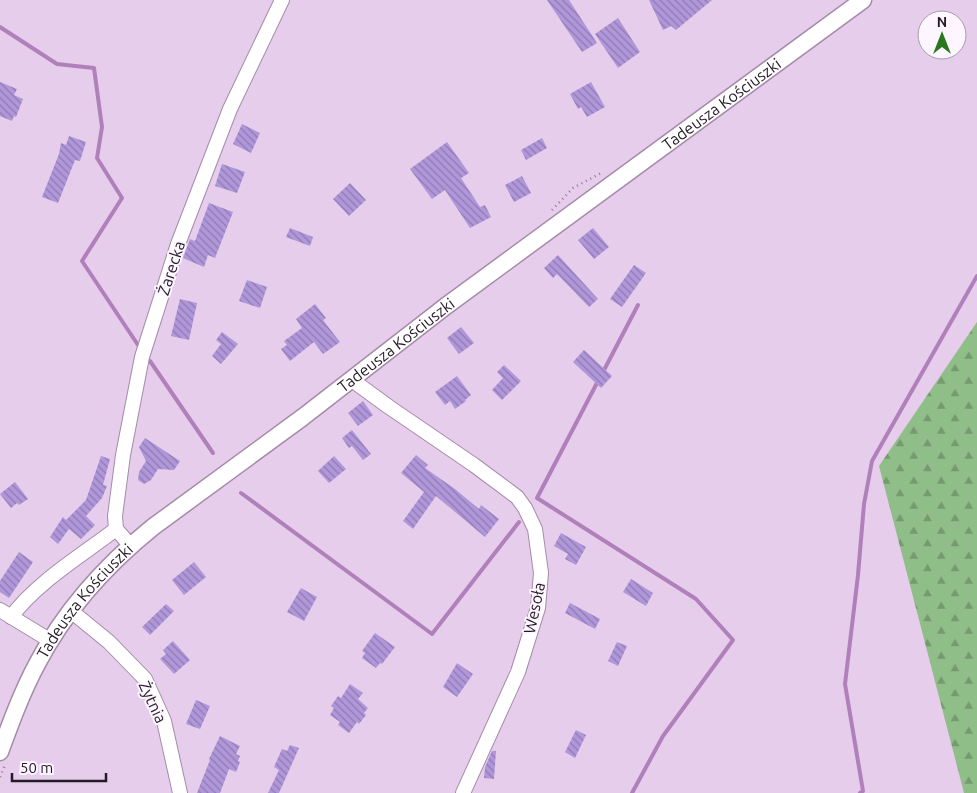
<svg xmlns="http://www.w3.org/2000/svg" width="977" height="793" font-family="Ubuntu,sans-serif">
	<style>
		.forest { fill: url(#forest-firs) }
		.lines { fill: none; stroke-linecap: round; stroke-linejoin: round }
		.stream { stroke: #b080ba; stroke-width: 4 }
		.building { fill: url(#building-back-hatch) }
		.minor-casing { stroke: #a48ba8; stroke-width: 16 }
		.major-casing { stroke: #a48ba8; stroke-width: 19 }
		.path { stroke: #907d93; stroke-width: 2.5; stroke-dasharray: 1 4; stroke-linecap: butt }
		.minor { stroke: #fff; stroke-width: 14 }
		.major { stroke: #fff; stroke-width: 16 }
		.labels { text-anchor: middle; stroke-width: 4; stroke-linejoin: round; paint-order: stroke }
		.street-label { font-size: 16px; fill: #241a25; stroke: #fdf5ff }
	</style>
	<defs>
		<pattern id="forest-firs" width="22" height="20" patternUnits="userSpaceOnUse" patternTransform="scale(1.25)"><rect width="22" height="20" fill="#90be88"/><path d="M5 1l3.5 6h-7zM16 11l3.5 6h-7z" fill="#759a6f"/></pattern>
		<pattern id="building-back-hatch" width="6" height="6" patternUnits="userSpaceOnUse" patternTransform="scale(1.25)"><rect width="6" height="6" fill="#b097da"/><path d="M-1 5l2 2M0 0l6 6M5-1l2 2" fill="none" stroke="#8f7ab1"/></pattern>
	</defs>
	<rect width="100%" height="100%" fill="#e7cdec"/>
	<polygon class="forest" points="977,322 977,793 964,793 879,466"/>
	<g class="lines">
		<g class="stream">
			<polyline points="0,27 57,64 94,68 102,127 97,158 122,198 82,261 138,345"/>
			<polyline points="150,361 213,453"/>
			<polyline points="603,372 638,305"/>
			<polyline points="598,381 537,498 696,599 733,640 663,736 632,793"/>
			<polyline points="241,493 432,634 519,522"/>
			<polyline points="860,793 863,791 845,684 858,575 864,504 872,461 977,276"/>
		</g>
	</g>
	<g class="building">
		<polygon points="547,0 569,0 597,43 582,52"/>
		<polygon points="649,0 712,0 676,30 671,26 663,30"/>
		<polygon points="618,18 640,52 618,68 595,34"/>
		<polygon points="0,82 17,89 14,95 23,99 16,117 14,116 12,121 0,116"/>
		<polygon points="591,82 605,107 587,117 581,107 578,109 570,94"/>
		<polygon points="242,124 260,133 251,153 233,144"/>
		<polygon points="69,136 86,142 80,161 75,160 58,203 42,197 59,154 61,143 66,145"/>
		<polygon points="542,138 547,148 526,160 521,150"/>
		<polygon points="447,142 469,173 461,178 480,207 485,205 491,217 470,228 445,190 432,199 410,169"/>
		<polygon points="222,164 245,172 237,193 215,186"/>
		<polygon points="522,176 531,193 514,202 505,185"/>
		<polygon points="350,183 366,200 349,216 333,199"/>
		<polygon points="209,203 233,212 215,258 208,255 204,267 183,258 190,239 195,241"/>
		<polygon points="290,228 313,237 310,246 286,237"/>
		<polygon points="593,228 609,247 594,259 578,240"/>
		<polygon points="558,255 598,299 589,307 557,274 553,278 544,268"/>
		<polygon points="634,265 646,273 622,307 610,299"/>
		<polygon points="247,280 267,287 260,308 239,301"/>
		<polygon points="180,299 197,303 189,340 171,336"/>
		<polygon points="315,304 326,318 323,320 340,342 323,354 314,342 290,361 281,349 287,345 284,341 302,328 296,319"/>
		<polygon points="461,327 474,343 459,354 447,338"/>
		<polygon points="222,332 238,344 221,364 212,356 221,344 216,340"/>
		<polygon points="584,350 612,376 601,388 573,362"/>
		<polygon points="504,365 521,381 502,400 492,390 503,378 497,372"/>
		<polygon points="457,376 471,395 465,400 466,401 455,409 450,401 445,405 435,392"/>
		<polygon points="363,401 373,415 358,426 348,413"/>
		<polygon points="352,430 371,454 363,460 352,446 349,448 342,438"/>
		<polygon points="145,438 180,461 174,470 158,469 151,480 144,484 138,480 139,472 146,461 139,447"/>
		<polygon points="416,455 428,465 425,468 455,489 479,509 481,505 499,519 485,537 436,496 413,529 403,521 424,492 401,473"/>
		<polygon points="101,456 110,459 103,485 107,486 102,498 86,516 95,525 81,539 69,529 58,544 50,537 63,517 66,520 86,500"/>
		<polygon points="334,456 346,469 329,483 318,471"/>
		<polygon points="15,482 28,499 19,505 17,503 11,508 0,494"/>
		<polygon points="561,533 586,547 576,565 565,559 568,554 554,546"/>
		<polygon points="19,552 33,562 9,598 0,592 0,581"/>
		<polygon points="194,562 206,577 184,595 172,580"/>
		<polygon points="631,579 653,593 646,606 623,592"/>
		<polygon points="301,588 317,597 304,621 287,612"/>
		<polygon points="570,603 600,619 595,629 565,613"/>
		<polygon points="166,604 174,611 150,635 142,627"/>
		<polygon points="375,633 395,647 382,664 380,663 376,668 362,658 365,653 362,651"/>
		<polygon points="173,641 190,660 174,674 160,659 166,654 163,650"/>
		<polygon points="617,642 627,646 618,666 608,661"/>
		<polygon points="457,663 473,674 457,697 443,687"/>
		<polygon points="350,684 363,693 358,699 368,708 364,713 366,715 359,724 357,722 349,733 338,725 340,722 330,715 334,708 331,706 338,696 341,698"/>
		<polygon points="196,700 210,706 200,729 186,724"/>
		<polygon points="576,730 586,735 575,758 565,752"/>
		<polygon points="220,736 240,746 236,754 240,756 238,761 240,762 236,772 229,769 220,793 197,793 210,760 209,759"/>
		<polygon points="290,745 299,748 279,793 268,793 279,770 274,767 282,749 287,751"/>
		<polygon points="492,751 496,751 494,779 484,778 485,767"/>
	</g>
	<g class="lines">
		<g class="minor-casing">
			<g id="minor">
				<polyline points="352,380 389,407 474,465 517,497 525,508 535,529 541,573 538,608 518,672 463,793"/>
				<polyline points="130,545 116,529 115,516 123,455 142,357 178,244 230,109 282,0"/>
				<polyline points="0,610 51,641"/>
				<polyline points="71,611 109,642 145,679 164,721 180,793"/>
				<path d="M11,617C37,582 81,556 116,529"/>
			</g>
		</g>
		<g class="major-casing">
			<g id="major">
				<path id="s1" d="M0,752C11,722 22,692 37,664C65,610 106,565 153,527L303,417L446,306L863,0"/>
			</g>
		</g>
		<g class="path">
			<polyline points="552,210 573,188 603,172"/>
			<polyline points="0,777 5,765"/>
		</g>
		<use href="#minor" class="minor"/>
		<use href="#major" class="major"/>
	</g>
	<g class="labels">
		<g class="street-label">
			<text dy="6" stroke="none"><textPath href="#s1" startOffset="985">Tadeusza Kościuszki</textPath></text>
			<text transform="translate(171 268) rotate(-72)" y="6">Żarecka</text>
			<text dy="6" stroke="none"><textPath href="#s1" startOffset="580">Tadeusza Kościuszki</textPath></text>
			<text dy="6" stroke="none"><textPath href="#s1" startOffset="175">Tadeusza Kościuszki</textPath></text>
			<text transform="translate(534 608) rotate(-78)" y="6">Wesoła</text>
			<text transform="translate(153 702) rotate(65)" y="6">Żytnia</text>
		</g>
	</g>
	<g transform="translate(942 35)"><circle r="24" fill="#fdf5ff" stroke="#a69da8"/>
	<path d="M0-4L9 19L0 12L-9 19Z" fill="#2a771d"/>
	<text y="-8" font-size="14" font-weight="bold" text-anchor="middle" fill="#241a25">N</text>
	</g>
	<path d="M12 773v8h94v-8" fill="none" stroke="#241a25" stroke-width="2.5"/>
	<text x="20" y="773" font-size="15" fill="#241a25" stroke="#fdf5ff" stroke-width="4" paint-order="stroke">50 m</text>
</svg>
